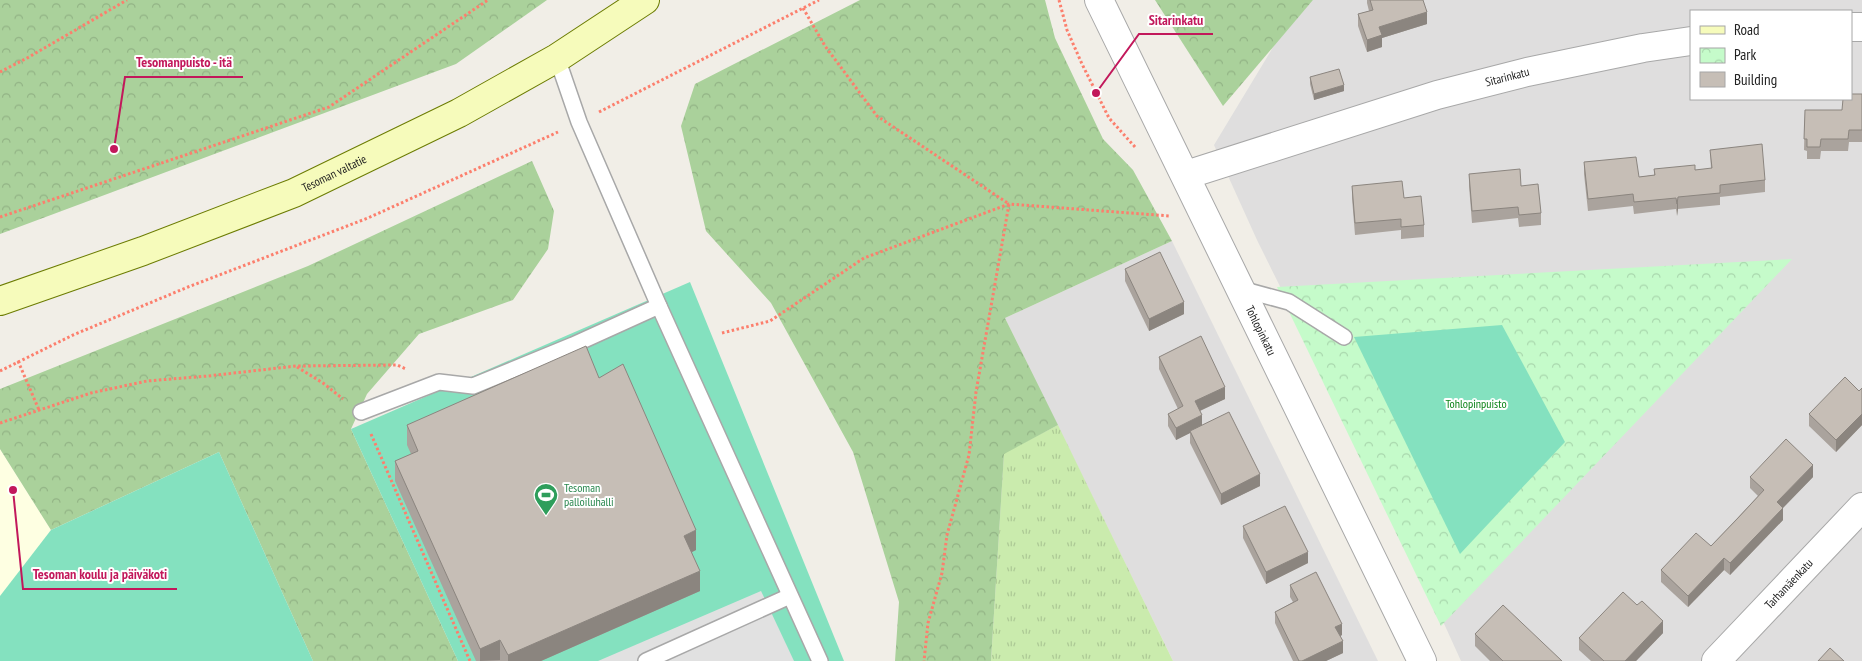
<svg xmlns="http://www.w3.org/2000/svg" width="1862" height="661" font-family="'PT Sans Narrow',sans-serif">
	<style>
		.residential { fill: #dfdede; fill-rule: evenodd }
		.education { fill: #feffe2 }
		.grass { fill: url(#grass-tufts) }
		.forest { fill: url(#forest-crowns) }
		.park { fill: url(#park-crowns) }
		.pitch { fill: #84e1bf }
		.parking { fill: #e1e1e1 }
		.lines { fill: none; stroke-linecap: round; stroke-linejoin: round }
		.service-casing { stroke: #a8a8a8; stroke-width: 18 }
		.minor-casing { stroke: #a8a8a8; stroke-width: 30 }
		.tertiary-casing { stroke: #a8a8a8; stroke-width: 30 }
		.secondary-casing { stroke: #6c7c03; stroke-width: 30 }
		.path { stroke: #fc7f6d; stroke-width: 3; stroke-dasharray: 2.5 2.5; stroke-linecap: butt }
		.service { stroke: #fff; stroke-width: 15 }
		.minor { stroke: #fff; stroke-width: 28 }
		.tertiary { stroke: #fff; stroke-width: 28 }
		.secondary { stroke: #f6fbbb; stroke-width: 28 }
		.wall { fill: #aaa39d }
		.shaded-wall { fill: #8b857f }
		.building { fill: #c6beb6; stroke: #8b857f }
		.labels { text-anchor: middle; stroke-width: 4; stroke-linejoin: round; paint-order: stroke }
		.street-label { font-size: 12px; fill: #212121; stroke: #fff }
		.park-label { font-size: 12px; fill: #0a8317; stroke: #fff }
		.leisure-label { font-size: 12px; fill: #27864d; stroke: #fff; text-anchor: start }
		.leader { fill: none; stroke: #c2185b; stroke-width: 2 }
		.callout-dot { fill: #c2185b; stroke: #fff; stroke-width: 2 }
		.callout-label { font-size: 14px; text-anchor: middle; font-weight: bold; fill: #c2185b; stroke: #fff; stroke-width: 4; stroke-linejoin: round; paint-order: stroke }
	</style>
	<defs>
		<pattern id="grass-tufts" width="24" height="20" patternUnits="userSpaceOnUse" patternTransform="scale(1.25)"><rect width="24" height="20" fill="#caebad"/><path d="M3 7l-1-3M5 7V3M7 7l1-3M15 17l-1-3M17 17v-4M19 17l1-3" fill="none" stroke="#adc995"/></pattern>
		<pattern id="forest-crowns" width="20" height="18" patternUnits="userSpaceOnUse" patternTransform="scale(1.25)"><rect width="20" height="18" fill="#aad19b"/><path d="M2 6a3 3 0 1 1 6 0M12 15a3 3 0 1 1 6 0" fill="none" stroke="#92b385"/></pattern>
		<pattern id="park-crowns" width="20" height="18" patternUnits="userSpaceOnUse" patternTransform="scale(1.25)"><rect width="20" height="18" fill="#c5fbca"/><path d="M2 6a3 3 0 1 1 6 0M12 15a3 3 0 1 1 6 0" fill="none" stroke="#a9d7ad"/></pattern>
	</defs>
	<rect width="100%" height="100%" fill="#f1eee7"/>
	<g class="residential">
		<path d="M1313,0H1862V661H1461L1406,540L1257,240L1214,145L1275,44ZM1691,11H1851V99H1691Z"/>
		<polygon points="1172,241 1378,661 1173,661 1005,318"/>
	</g>
	<polygon class="education" points="0,449 51,530 0,599"/>
	<polygon class="grass" points="1058,425 1173,661 991,661 1004,453"/>
	<g class="forest">
		<polygon points="0,0 547,0 456,64 0,234"/>
		<polygon points="860,0 1045,0 1055,38 1103,139 1133,170 1172,241 1005,318 1058,425 1004,454 991,661 895,661 899,602 853,452 771,303 706,231 681,126 695,84"/>
		<polygon points="1155,0 1313,0 1223,106"/>
		<polygon points="532,161 554,211 548,249 513,300 419,334 367,394 351,429 458,661 313,661 219,452 51,530 0,449 0,389 308,266"/>
	</g>
	<polygon class="park" points="1792,259 1441,626 1277,287"/>
	<g class="pitch">
		<polygon points="690,282 844,661 458,661 351,429"/>
		<polygon points="1502,325 1565,442 1460,554 1354,337"/>
		<polygon points="219,452 313,661 0,661 0,596 51,530"/>
	</g>
	<polygon class="parking" points="761,591 794,661 598,661"/>
	<g class="lines">
		<g class="service-casing">
			<g id="service">
				<polyline points="557,58 579,122 659,306 820,661"/>
				<polyline points="1241,289 1289,302 1344,337"/>
				<polyline points="361,412 439,382 473,386 573,345 659,306"/>
				<polyline points="646,661 790,596"/>
			</g>
		</g>
		<g class="minor-casing">
			<g id="minor">
				<polyline points="1851,27 1862,27"/>
				<path id="s1" d="M1186,175L1437,95L1527,72L1643,48L1691,41"/>
				<path id="s2" d="M1716,661L1862,507"/>
			</g>
		</g>
		<g class="tertiary-casing">
			<g id="tertiary">
				<path id="s3" d="M1099,0L1422,661"/>
			</g>
		</g>
		<g class="secondary-casing">
			<g id="secondary">
				<path id="s4" d="M0,301L143,251L294,193L459,113L557,58L645,0"/>
			</g>
		</g>
		<g class="path">
			<polyline points="1059,0 1067,30 1082,64 1109,118 1135,147"/>
			<polyline points="803,8 825,46 877,116 1009,204 976,392 969,455 947,535 942,573 928,623 924,661"/>
			<polyline points="0,72 29,57 127,0"/>
			<polyline points="599,112 819,0"/>
			<polyline points="0,217 329,107 488,0"/>
			<polyline points="722,333 770,321 864,258 1009,204 1170,216"/>
			<polyline points="18,361 39,410"/>
			<polyline points="297,367 323,383 343,399"/>
			<polyline points="0,371 73,335 188,287 368,218 558,132"/>
			<polyline points="0,423 91,393 147,381 208,376 296,366 397,365 406,369"/>
			<polyline points="371,434 470,661"/>
		</g>
		<use href="#service" class="service"/>
		<use href="#minor" class="minor"/>
		<use href="#tertiary" class="tertiary"/>
		<use href="#secondary" class="secondary"/>
	</g>
	<g class="wall">
		<polygon points="1367,0 1423,0 1427,24 1382,38 1382,47 1367,52 1358,26 1358,14 1369,11 1367,3"/>
		<polygon points="1310,77 1344,91 1314,100 1310,84"/>
		<polygon points="1862,94 1862,142 1849,142 1848,151 1821,151 1820,159 1807,159 1807,151 1804,150 1805,110 1842,110"/>
		<polygon points="1710,150 1765,180 1765,192 1720,197 1720,205 1678,209 1677,216 1676,209 1634,214 1633,206 1588,211 1584,174 1584,162 1639,177 1654,175 1654,169 1695,170 1711,169"/>
		<polygon points="1469,174 1521,186 1541,213 1541,225 1519,227 1518,218 1472,223 1469,186"/>
		<polygon points="1352,186 1404,198 1424,225 1424,237 1401,239 1401,230 1355,235 1352,198"/>
		<polygon points="1125,269 1184,314 1149,331 1125,281"/>
		<polygon points="1159,357 1225,399 1200,411 1202,425 1260,486 1221,505 1190,443 1190,433 1176,440 1168,426 1168,414 1178,409 1159,369"/>
		<polygon points="599,378 696,550 692,552 700,591 541,661 476,661 395,481 395,461 411,454 407,445 407,425"/>
		<polygon points="1862,388 1862,425 1836,452 1809,426 1809,414 1859,391"/>
		<polygon points="1750,477 1813,477 1783,508 1783,520 1730,575 1724,570 1688,607 1661,582 1661,570 1711,546 1758,496 1750,488"/>
		<polygon points="1243,526 1308,563 1266,584 1243,538"/>
		<polygon points="1290,585 1342,635 1340,636 1343,653 1326,661 1293,661 1275,623 1275,612 1293,602 1290,597"/>
		<polygon points="1637,605 1663,633 1636,661 1591,661 1579,650 1579,638"/>
		<polygon points="1475,634 1562,661 1490,661 1475,646"/>
	</g>
	<g class="shaded-wall">
		<polygon points="1427,12 1427,24 1382,38 1382,47 1367,52 1367,40 1379,27"/>
		<polygon points="1344,85 1344,91 1314,100 1314,94"/>
		<polygon points="1678,197 1678,209 1677,216 1677,204"/>
		<polygon points="1184,302 1184,314 1149,331 1149,319"/>
		<polygon points="1225,387 1225,399 1195,413 1195,401"/>
		<polygon points="1862,414 1862,425 1836,452 1836,440"/>
		<polygon points="1202,415 1202,427 1190,431 1190,433 1176,440 1176,428"/>
		<polygon points="1813,465 1813,477 1777,514 1777,502"/>
		<polygon points="1260,474 1260,486 1221,505 1221,494"/>
		<polygon points="1783,508 1783,520 1730,575 1730,563"/>
		<polygon points="696,530 696,550 684,556 684,536"/>
		<polygon points="1308,552 1308,563 1266,584 1266,572"/>
		<polygon points="1724,558 1724,570 1688,607 1688,596"/>
		<polygon points="700,571 700,591 541,661 508,661 508,655"/>
		<polygon points="1663,621 1663,633 1636,661 1625,661"/>
		<polygon points="1342,624 1342,635 1335,639 1335,627"/>
		<polygon points="500,640 500,660 480,661 480,649"/>
		<polygon points="1343,641 1343,653 1326,661 1302,661"/>
	</g>
	<g class="building">
		<polygon points="1370,0 1423,0 1427,12 1379,27 1382,35 1367,40 1358,14 1373,10"/>
		<polygon points="1339,69 1344,85 1314,94 1310,77"/>
		<polygon points="1851,94 1862,94 1862,130 1849,130 1848,139 1821,139 1820,147 1807,147 1807,139 1804,139 1805,110 1842,110 1843,99 1851,99"/>
		<polygon points="1762,144 1765,180 1720,185 1720,193 1678,197 1677,204 1676,198 1634,202 1633,194 1588,199 1584,162 1636,157 1639,177 1655,175 1654,169 1695,165 1695,170 1712,168 1710,150"/>
		<polygon points="1520,169 1521,186 1538,184 1541,213 1519,215 1518,207 1472,211 1469,174"/>
		<polygon points="1402,181 1404,198 1421,196 1424,225 1401,227 1401,219 1355,223 1352,186"/>
		<polygon points="1160,252 1184,302 1149,319 1125,269"/>
		<polygon points="1201,336 1225,387 1195,401 1202,415 1176,428 1168,414 1183,406 1159,357"/>
		<polygon points="586,346 599,378 623,364 696,530 684,536 700,571 508,655 500,640 480,649 395,461 418,451 407,425"/>
		<polygon points="1845,377 1859,391 1862,388 1862,414 1836,440 1809,414"/>
		<polygon points="1229,412 1260,474 1221,494 1190,431"/>
		<polygon points="1786,439 1813,465 1777,502 1783,508 1730,563 1724,558 1688,596 1661,570 1696,533 1711,546 1738,518 1764,490 1750,477"/>
		<polygon points="1285,506 1308,552 1266,572 1243,526"/>
		<polygon points="1316,572 1342,624 1335,627 1343,641 1302,661 1299,661 1275,612 1298,600 1290,585"/>
		<polygon points="1623,592 1637,605 1642,601 1663,621 1625,661 1604,661 1579,638"/>
		<polygon points="1503,605 1562,661 1503,661 1475,634"/>
		<polygon points="1830,648 1844,661 1818,661"/>
	</g>
	<defs>
		<g id="stadium-pin" transform="scale(1.25)"><path d="M0 17L-7.5 6A9.5 9.5 0 1 1 7.5 6Z" fill="#2e9e5b" stroke="#fff"/><path d="M0-5a6.5 5 0 1 0 0 10a6.5 5 0 1 0 0-10ZM-3.5-1.8h7v3.6h-7Z" fill="#fff"/></g>
	</defs>
	<g fill-rule="evenodd">
		<use href="#stadium-pin" x="546" y="495"/>
	</g>
	<g class="labels">
		<g class="street-label">
			<text dy="4" stroke="none"><textPath href="#s1" startOffset="336">Sitarinkatu</textPath></text>
			<text dy="4" stroke="none"><textPath href="#s4" startOffset="358">Tesoman valtatie</textPath></text>
			<text dy="4" stroke="none"><textPath href="#s3" startOffset="368">Tohlopinkatu</textPath></text>
			<text dy="4" stroke="none"><textPath href="#s2" startOffset="106">Tarhamäenkatu</textPath></text>
		</g>
		<g class="park-label">
			<text x="1476" y="408">Tohlopinpuisto</text>
		</g>
		<g class="leisure-label">
			<text x="564" y="492">Tesoman<tspan x="564" dy="14">palloiluhalli</tspan></text>
		</g>
	</g>
	<path class="leader" d="M1096 93L1139 34H1213M114 149L125 77H243M13 490L23 589H177"/>
	<g class="callout-dot">
		<circle cx="1096" cy="93" r="5"/>
		<circle cx="114" cy="149" r="5"/>
		<circle cx="13" cy="490" r="5"/>
	</g>
	<g class="callout-label">
		<text x="1176" y="25">Sitarinkatu</text>
		<text x="184" y="67">Tesomanpuisto - itä</text>
		<text x="100" y="579">Tesoman koulu ja päiväkoti</text>
	</g>
	<rect x="1690" y="10" width="162" height="90" fill="#ffffff" stroke="#a6a6a6"/>
	<rect x="1700" y="26" width="25" height="8" fill="#f6fbbb" stroke="#a6a6a6"/>
	<text x="1734" y="35" font-size="15" fill="#212121">Road</text>
	<rect x="1700" y="48" width="25" height="15" fill="url(#park-crowns)" stroke="#a6a6a6"/>
	<text x="1734" y="60" font-size="15" fill="#212121">Park</text>
	<rect x="1700" y="72" width="25" height="15" fill="#c6beb6" stroke="#a6a6a6"/>
	<text x="1734" y="85" font-size="15" fill="#212121">Building</text>
</svg>
